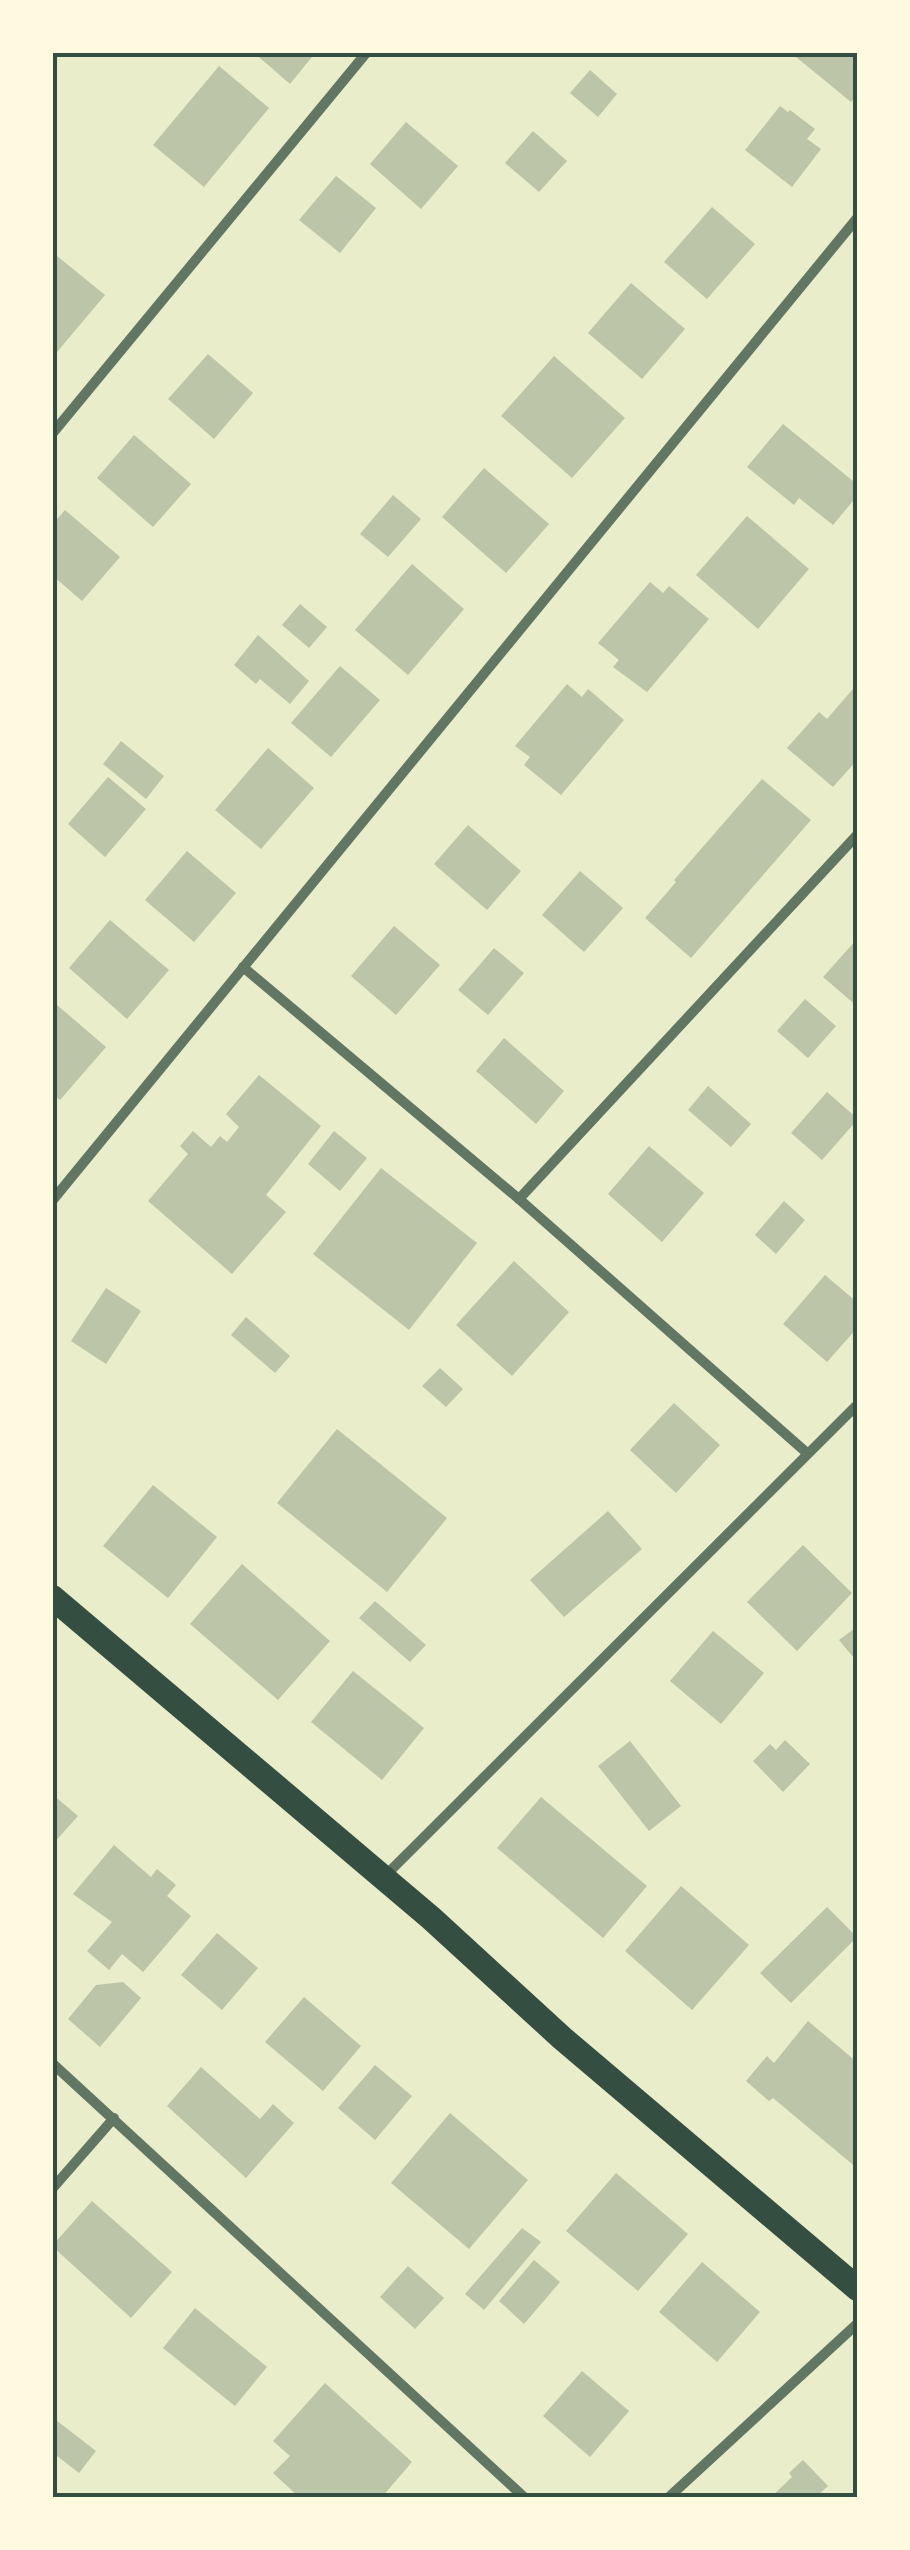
<svg xmlns="http://www.w3.org/2000/svg" width="910" height="2550" font-family="'Varela Round',sans-serif">
	<style>
		.building { fill: #bcc5a7 }
		.lines { fill: none; stroke-linecap: round; stroke-linejoin: round }
		.minor { stroke: #617663; stroke-width: 10 }
		.primary { stroke: #344e41; stroke-width: 25 }
		.neatline { fill: none; stroke: #344e41; stroke-width: 4 }
	</style>
	<rect width="100%" height="100%" fill="#e9edc9"/>
	<g class="building">
		<polygon points="253,52 316,52 290,84"/>
		<polygon points="800,52 858,52 858,94 851,102 796,57"/>
		<polygon points="219,66 269,108 204,187 153,145"/>
		<polygon points="590,70 617,94 598,117 570,93"/>
		<polygon points="780,106 788,112 790,110 815,129 807,139 821,149 792,187 745,150"/>
		<polygon points="406,122 458,166 421,209 370,164"/>
		<polygon points="533,131 567,161 539,192 505,163"/>
		<polygon points="336,176 376,208 340,253 299,220"/>
		<polygon points="712,207 755,244 707,299 664,262"/>
		<polygon points="57,256 105,295 52,358 52,262"/>
		<polygon points="631,283 685,329 642,379 588,333"/>
		<polygon points="208,354 253,393 214,439 168,399"/>
		<polygon points="554,356 625,418 572,478 501,416"/>
		<polygon points="783,424 858,485 858,495 833,525 799,498 794,505 747,467"/>
		<polygon points="134,435 191,484 153,527 97,478"/>
		<polygon points="484,468 549,524 506,573 442,517"/>
		<polygon points="393,495 421,519 388,557 360,534"/>
		<polygon points="65,510 120,557 82,601 52,575 52,525"/>
		<polygon points="747,516 809,569 758,629 696,575"/>
		<polygon points="412,564 464,609 408,675 355,630"/>
		<polygon points="650,582 663,593 669,586 709,619 647,692 613,667 619,660 598,643"/>
		<polygon points="300,604 327,627 309,648 282,625"/>
		<polygon points="258,635 309,681 290,704 260,679 256,684 234,665"/>
		<polygon points="340,666 380,700 331,757 291,723"/>
		<polygon points="858,683 858,759 833,787 787,748 819,712 827,719"/>
		<polygon points="567,684 582,697 588,689 624,720 561,795 524,765 530,757 515,746"/>
		<polygon points="121,741 164,776 146,799 103,764"/>
		<polygon points="268,748 314,788 261,849 215,810"/>
		<polygon points="108,777 146,809 105,857 68,824"/>
		<polygon points="762,779 811,820 691,958 645,918 676,882 674,880"/>
		<polygon points="468,825 521,871 487,910 434,864"/>
		<polygon points="187,851 236,893 194,942 145,900"/>
		<polygon points="580,871 623,908 584,952 542,915"/>
		<polygon points="110,920 169,970 127,1019 69,968"/>
		<polygon points="394,926 440,965 396,1015 351,976"/>
		<polygon points="858,938 858,1007 823,977"/>
		<polygon points="494,948 524,973 488,1015 458,990"/>
		<polygon points="805,999 836,1026 808,1058 777,1031"/>
		<polygon points="57,1005 106,1047 60,1100 52,1094 52,1011"/>
		<polygon points="504,1038 564,1091 536,1124 476,1071"/>
		<polygon points="259,1075 321,1126 266,1195 286,1212 232,1274 148,1201 188,1154 180,1146 193,1131 211,1147 220,1136 227,1142 239,1127 226,1114"/>
		<polygon points="708,1086 751,1124 731,1147 688,1110"/>
		<polygon points="827,1092 858,1119 822,1160 791,1133"/>
		<polygon points="334,1131 367,1158 340,1191 308,1164"/>
		<polygon points="649,1146 704,1193 662,1242 608,1194"/>
		<polygon points="381,1168 477,1243 409,1330 313,1254"/>
		<polygon points="784,1201 805,1220 776,1254 755,1235"/>
		<polygon points="514,1261 569,1312 512,1376 456,1325"/>
		<polygon points="825,1275 858,1303 858,1327 827,1362 783,1324"/>
		<polygon points="106,1288 141,1311 106,1364 71,1341"/>
		<polygon points="246,1317 290,1356 275,1373 231,1335"/>
		<polygon points="440,1368 463,1389 446,1407 422,1386"/>
		<polygon points="674,1403 720,1445 676,1493 630,1450"/>
		<polygon points="337,1429 447,1518 387,1592 277,1503"/>
		<polygon points="153,1485 217,1537 168,1598 103,1546"/>
		<polygon points="608,1511 642,1549 564,1617 530,1580"/>
		<polygon points="803,1545 852,1593 797,1651 747,1602"/>
		<polygon points="242,1564 330,1641 278,1700 190,1624"/>
		<polygon points="375,1601 426,1645 410,1662 359,1618"/>
		<polygon points="858,1626 858,1655 854,1658 839,1640"/>
		<polygon points="713,1631 764,1673 721,1724 670,1681"/>
		<polygon points="353,1671 424,1728 382,1780 311,1722"/>
		<polygon points="785,1740 810,1764 783,1792 753,1761 770,1744 776,1750"/>
		<polygon points="630,1741 681,1806 649,1831 598,1766"/>
		<polygon points="52,1794 78,1816 52,1845"/>
		<polygon points="541,1797 647,1886 603,1938 497,1848"/>
		<polygon points="114,1845 151,1877 157,1869 176,1885 167,1896 191,1916 143,1972 122,1954 109,1970 87,1951 112,1922 73,1894"/>
		<polygon points="681,1886 749,1945 692,2010 625,1951"/>
		<polygon points="827,1907 857,1937 791,2003 760,1973"/>
		<polygon points="217,1933 258,1968 222,2010 181,1975"/>
		<polygon points="123,1982 141,1998 100,2047 68,2019 96,1985"/>
		<polygon points="304,1997 361,2046 323,2091 265,2042"/>
		<polygon points="808,2021 858,2063 858,2169 773,2098 769,2101 746,2081 767,2056 774,2063"/>
		<polygon points="375,2065 412,2096 375,2140 338,2108"/>
		<polygon points="201,2067 260,2119 273,2104 294,2123 246,2178 167,2106"/>
		<polygon points="450,2113 528,2180 469,2249 391,2183"/>
		<polygon points="616,2173 688,2234 638,2291 566,2231"/>
		<polygon points="92,2201 172,2272 131,2318 52,2246"/>
		<polygon points="522,2228 541,2242 484,2310 465,2294"/>
		<polygon points="534,2260 560,2282 524,2324 499,2301"/>
		<polygon points="702,2262 760,2312 717,2362 659,2312"/>
		<polygon points="408,2266 444,2298 415,2329 380,2297"/>
		<polygon points="195,2308 267,2367 235,2406 163,2348"/>
		<polygon points="582,2371 629,2411 590,2457 543,2416"/>
		<polygon points="325,2383 412,2462 381,2498 300,2498 273,2473 290,2456 273,2441"/>
		<polygon points="52,2417 96,2451 79,2473 52,2452"/>
		<polygon points="803,2460 828,2486 815,2498 770,2498 792,2477 789,2473"/>
	</g>
	<g class="lines">
		<g class="minor">
			<polyline points="52,434 367,52"/>
			<polyline points="243,967 519,1199 807,1453"/>
			<polyline points="519,1199 858,834"/>
			<polyline points="52,1201 858,217"/>
			<polyline points="384,1877 858,1404"/>
			<polyline points="52,2063 525,2498"/>
			<polyline points="52,2189 114,2118"/>
			<polyline points="668,2498 858,2323"/>
		</g>
		<polyline class="primary" points="52,1597 431,1918 562,2038 858,2289"/>
	</g>
	<rect width="910" height="2550" fill="none" stroke="#fefae0" stroke-width="110"/>
	<rect x="55" y="55" width="800" height="2440" class="neatline"/>
</svg>
